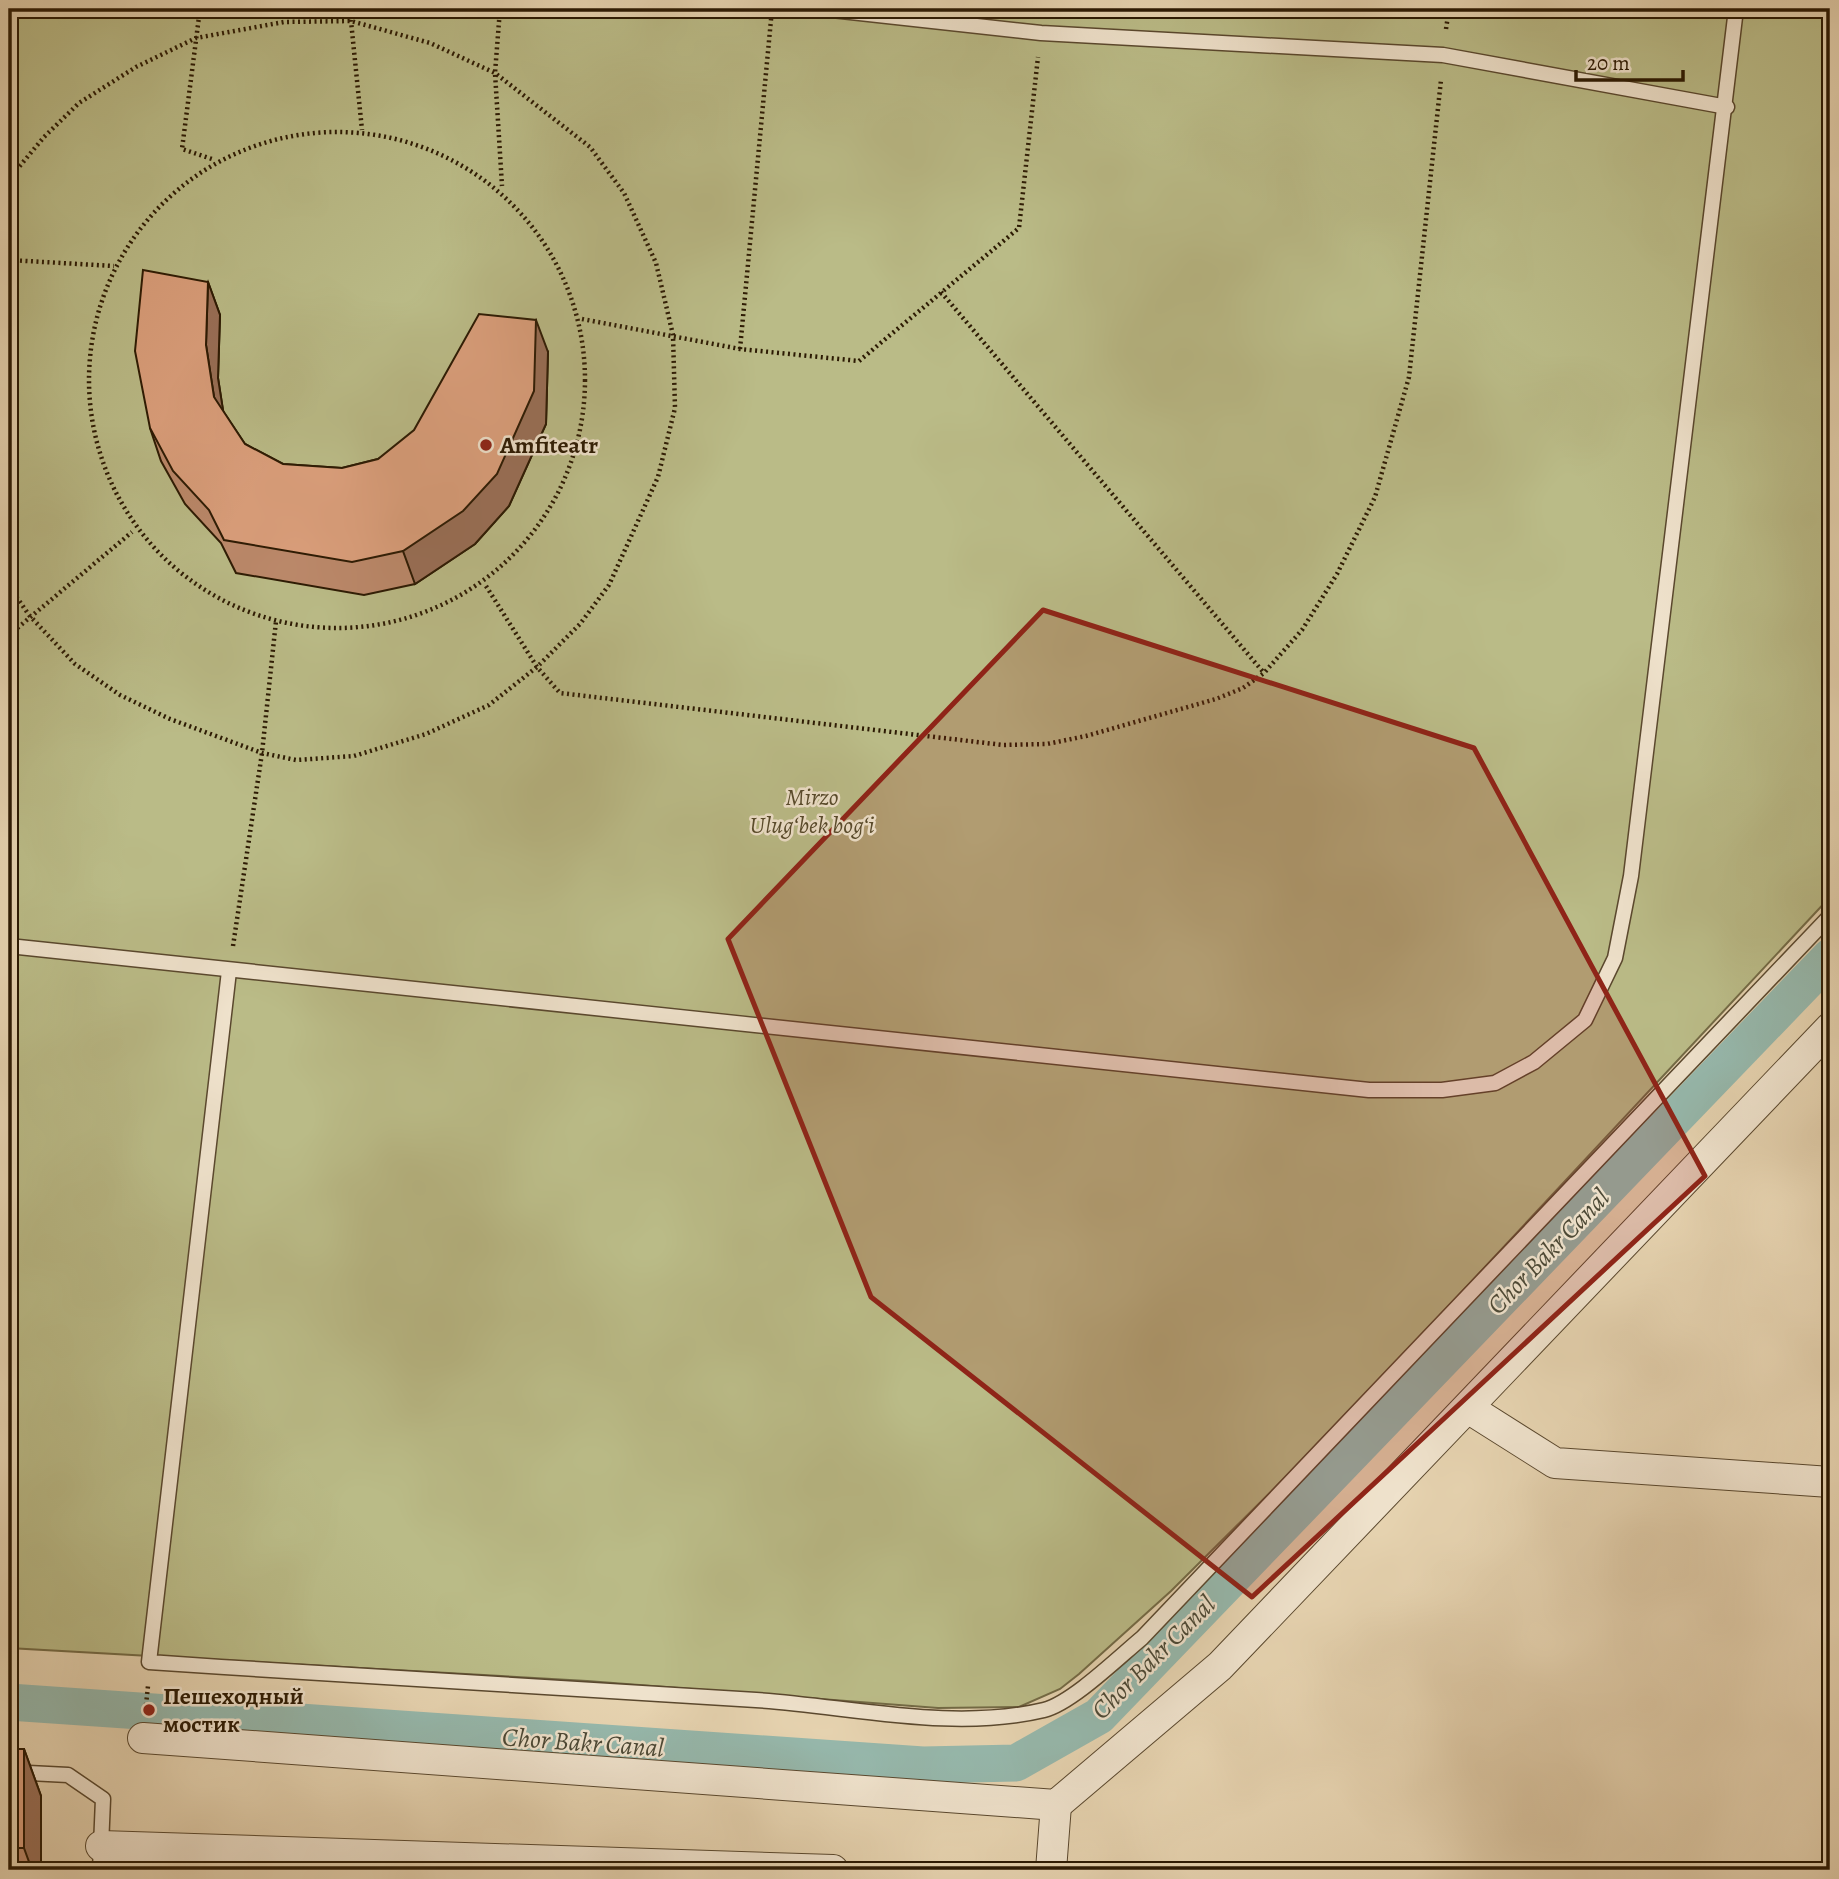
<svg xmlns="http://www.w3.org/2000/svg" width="1839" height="1879" font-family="Alegreya,serif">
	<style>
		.green { fill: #babb87; stroke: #736a45; stroke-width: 2 }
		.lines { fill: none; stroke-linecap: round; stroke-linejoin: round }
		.canal { stroke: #96b8ac; stroke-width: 37 }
		.lane-casing { stroke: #5a482e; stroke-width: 17 }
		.street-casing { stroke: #5a482e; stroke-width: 32 }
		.path { stroke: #2c1a03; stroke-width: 4.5; stroke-dasharray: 2 3.5; stroke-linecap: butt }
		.lane { stroke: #efe2cc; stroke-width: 14 }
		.street { stroke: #efe2cc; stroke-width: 30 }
		.wall { fill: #bc896b; stroke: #2c1a03; stroke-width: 2 }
		.shaded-wall { fill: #996f57; stroke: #2c1a03; stroke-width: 2 }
		.building { fill: #db9f7c; stroke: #2c1a03; stroke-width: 2 }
		.marked { fill: #8f2418; fill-opacity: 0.2; stroke: #8f2418; stroke-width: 5; stroke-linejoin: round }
		.poi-dot { fill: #8f2418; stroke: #efe2cc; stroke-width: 2.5 }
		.labels { text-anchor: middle; stroke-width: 5; stroke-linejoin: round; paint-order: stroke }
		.poi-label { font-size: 24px; font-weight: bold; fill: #2c1a03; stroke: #efe2cc; text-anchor: start }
		.park-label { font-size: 24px; font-style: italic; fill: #574a2b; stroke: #efe2cc }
		.water-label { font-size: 26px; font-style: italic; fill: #4c4936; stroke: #efe2cc }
	</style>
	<rect width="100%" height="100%" fill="#e6d3b0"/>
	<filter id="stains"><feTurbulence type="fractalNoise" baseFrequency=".00286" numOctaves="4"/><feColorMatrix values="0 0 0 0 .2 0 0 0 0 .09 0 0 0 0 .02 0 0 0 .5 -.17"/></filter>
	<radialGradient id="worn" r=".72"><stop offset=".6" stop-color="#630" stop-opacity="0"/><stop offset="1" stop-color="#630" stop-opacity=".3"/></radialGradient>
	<polygon class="green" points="9,9 1830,9 1830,897 1331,1432 1171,1591 1079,1674 1060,1689 1019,1707 938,1708 587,1681 9,1648"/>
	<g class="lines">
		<polyline class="canal" points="9,1702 923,1765 1016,1763 1099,1716 1830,957"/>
		<g class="lane-casing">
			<g id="lane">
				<polyline points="823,9 1041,33 1443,55 1727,107"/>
				<polyline points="9,946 1369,1090 1442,1090 1495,1083 1534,1062 1585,1020 1615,958 1631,876 1736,9"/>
				<path d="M229,971L149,1662C351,1676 553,1688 756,1700C849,1706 952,1732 1044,1710C1072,1703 1119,1657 1142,1638L1830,916"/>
				<polyline points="9,1772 68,1775 103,1799 100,1870"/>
			</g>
		</g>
		<g class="street-casing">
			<g id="street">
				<polyline points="1468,1408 1555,1463 1830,1482"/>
				<polyline points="143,1738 1056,1805 1220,1666 1830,1028"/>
				<polyline points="101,1846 833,1870"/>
				<polyline points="1051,1870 1056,1805"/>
			</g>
		</g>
		<g class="path">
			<polyline points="200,9 182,149 212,159"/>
			<polyline points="353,9 351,21 362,130"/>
			<polyline points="500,9 495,73 502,186"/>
			<polyline points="1446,29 1449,9"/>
			<circle cx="337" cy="380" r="248"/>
			<polyline points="9,179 44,137 79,103 136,67 196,38 284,22 351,21 430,43 495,73 590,147 624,193 656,263 673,335 675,408 658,477 609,585 580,624 537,667 489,705 426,734 354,756 296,760 262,753 170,719 120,695 75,664 29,615 9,586"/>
			<polyline points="9,260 114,266"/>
			<polyline points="941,292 1264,673"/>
			<polyline points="582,319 740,349 859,361 1019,228 1038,57"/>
			<polyline points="740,349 772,9"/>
			<polyline points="486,586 537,667 560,693 1003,745 1047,744 1086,736 1216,699 1243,688 1264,673 1302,630 1337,574 1375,497 1409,377 1441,80"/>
			<polyline points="9,635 132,532"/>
			<polyline points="233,946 262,753 276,621"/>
			<polyline points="146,1705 148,1686"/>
		</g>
		<use href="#lane" class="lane"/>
		<use href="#street" class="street"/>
	</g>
	<g class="wall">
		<polygon points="208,282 220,315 218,378 223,411 245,444 283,464 342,468 378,459 548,352 546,424 509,506 475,544 415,584 364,595 236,573 221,543 185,504 161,461 150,428"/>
		<polygon points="9,1749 24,1749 41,1796 41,1870 9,1870"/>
	</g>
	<g class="shaded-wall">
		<polygon points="208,282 220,315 218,378 226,429 214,397 206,345"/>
		<polygon points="536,320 548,352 546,424 509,506 475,544 415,584 403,551"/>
		<polygon points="24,1749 41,1796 41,1870 32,1870 24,1848"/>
	</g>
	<g class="building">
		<polygon points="143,270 208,282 206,345 214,397 245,444 283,464 342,468 378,459 414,430 479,314 536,320 534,391 497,474 463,511 403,551 352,562 224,540 209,510 173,471 150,428 135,351"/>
		<rect x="9" y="1749" width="15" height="99"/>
	</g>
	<path class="marked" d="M1043,610L1474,748L1705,1176L1252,1597L871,1297L728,939Z"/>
	<g class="poi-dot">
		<circle cx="486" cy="445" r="7"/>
		<circle cx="149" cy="1710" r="7"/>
	</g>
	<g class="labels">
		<g class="poi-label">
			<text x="500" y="453">Amfiteatr</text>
			<text x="163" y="1704">Пешеходный<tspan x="163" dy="28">мостик</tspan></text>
		</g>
		<g class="park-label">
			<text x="812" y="805">Mirzo<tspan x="812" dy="28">Ulugʻbek bogʻi</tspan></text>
		</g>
		<g class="water-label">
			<text transform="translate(1548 1251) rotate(-46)" y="9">Chor Bakr Canal</text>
			<text transform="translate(1153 1657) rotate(-45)" y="9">Chor Bakr Canal</text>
			<text transform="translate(583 1742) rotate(4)" y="9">Chor Bakr Canal</text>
		</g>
	</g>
	<rect width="1839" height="1879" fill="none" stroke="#e6d3b0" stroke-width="35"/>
	<rect x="10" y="10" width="1818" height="1858" fill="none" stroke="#2c1a03" stroke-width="3.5"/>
	<rect x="18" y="18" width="1804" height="1844" fill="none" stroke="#2c1a03" stroke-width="2"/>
	<path d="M1576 70v10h107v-10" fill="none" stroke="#2c1a03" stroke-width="3.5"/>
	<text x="1587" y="70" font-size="21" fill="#2c1a03" stroke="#efe2cc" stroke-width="5" paint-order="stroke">20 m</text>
	<rect width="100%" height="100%" filter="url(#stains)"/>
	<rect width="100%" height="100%" fill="url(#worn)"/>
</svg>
